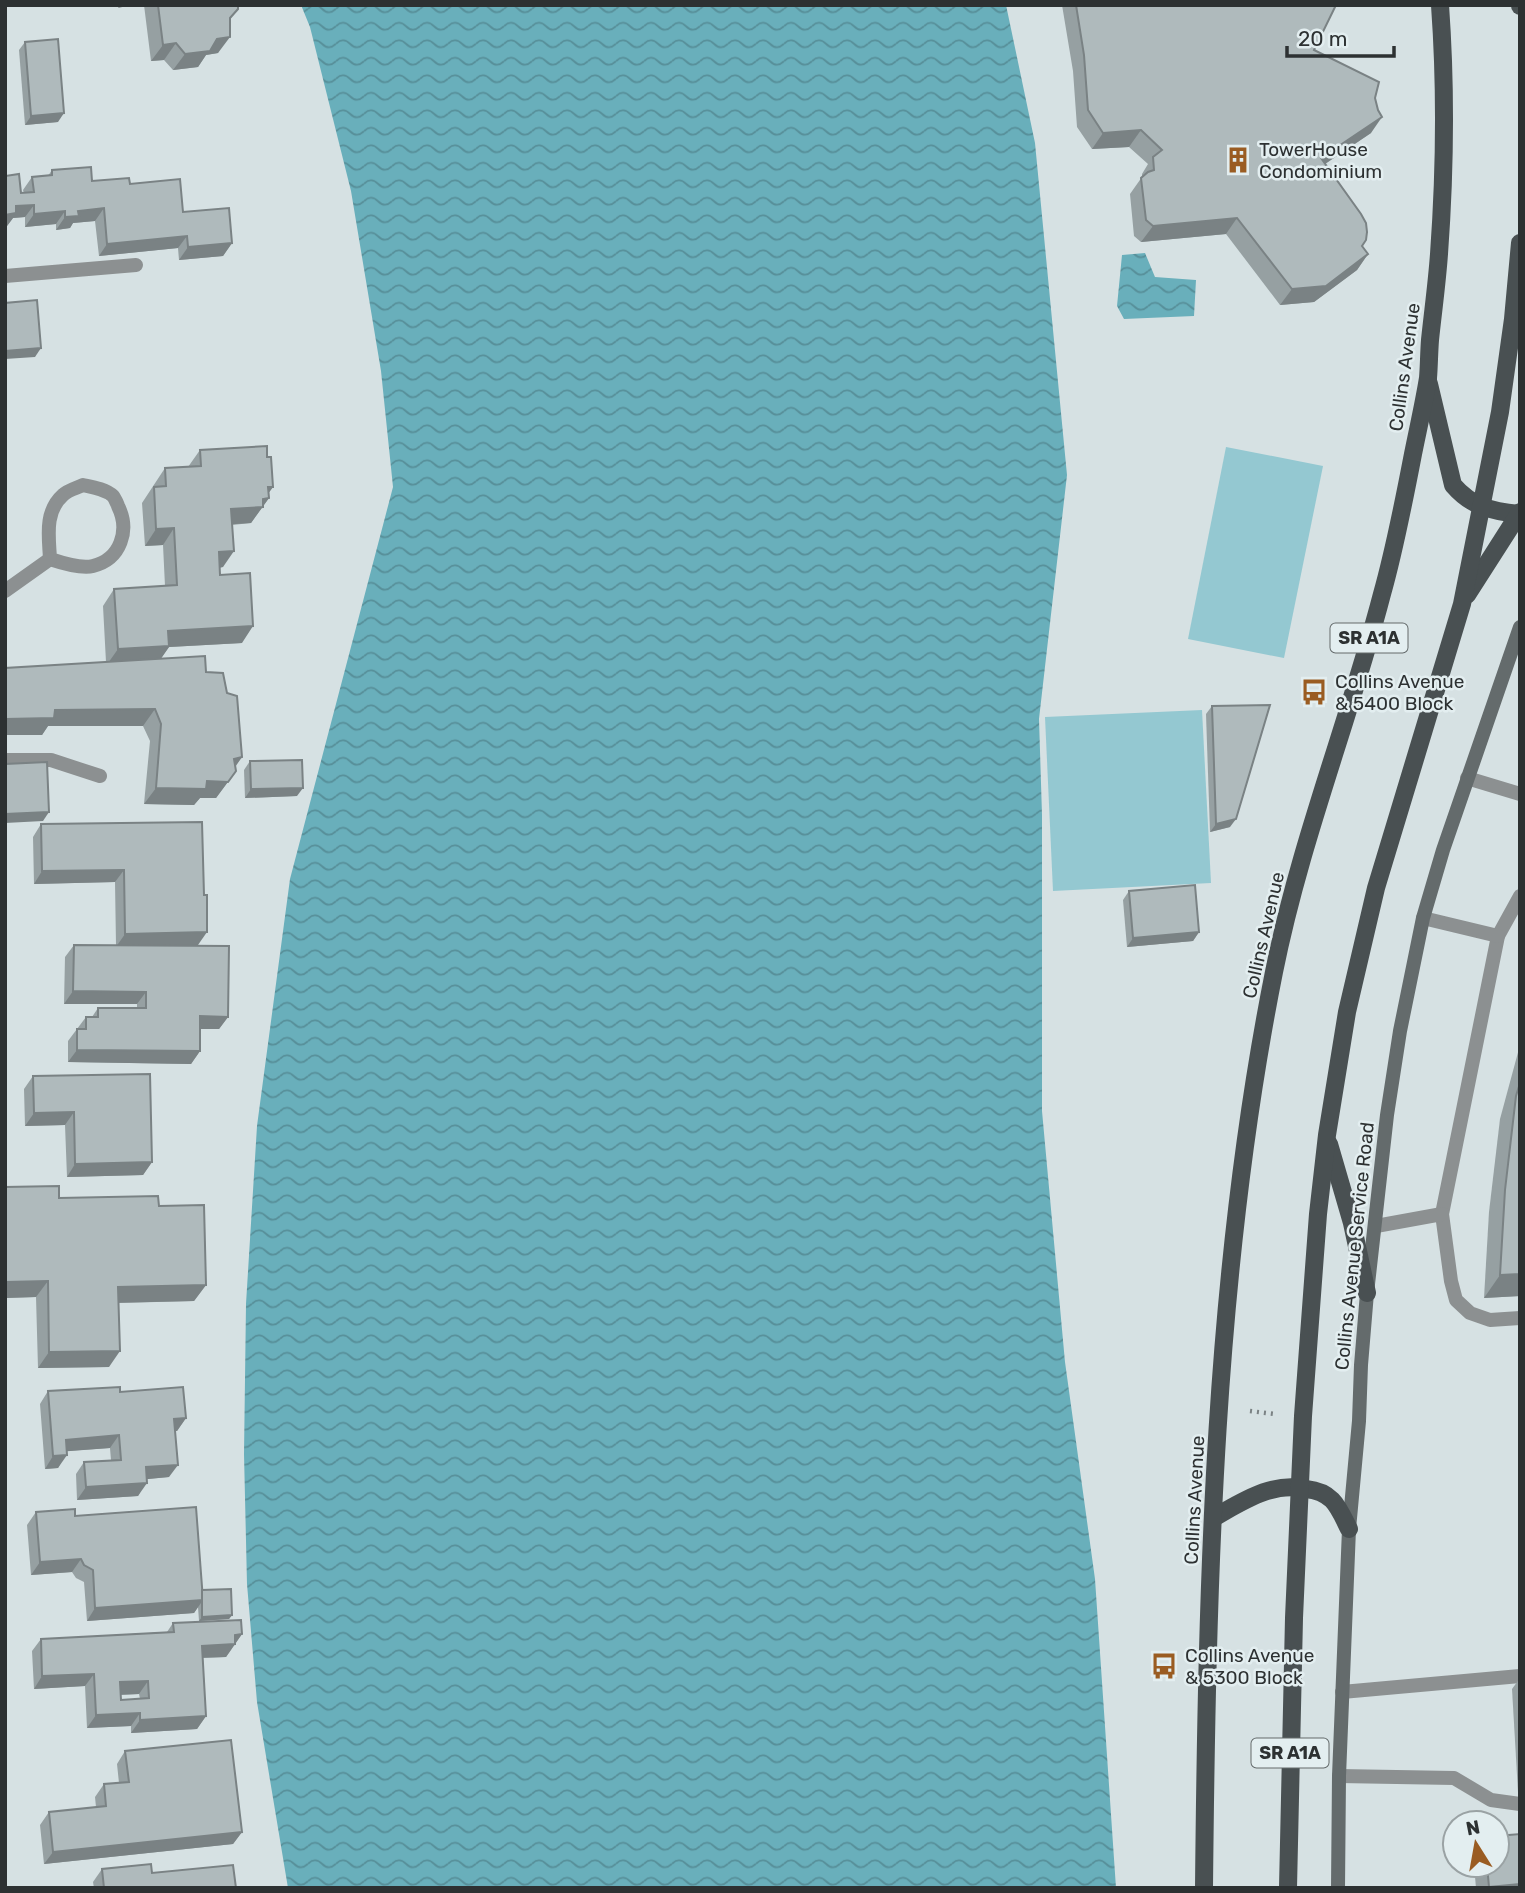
<svg xmlns="http://www.w3.org/2000/svg" width="1525" height="1893" font-family="Rubik,sans-serif">
	<style>
		.green { fill: #94c8d1 }
		.water { fill: url(#water-waves) }
		.lines { fill: none; stroke-linecap: round; stroke-linejoin: round }
		.path { stroke: #7b8284; stroke-width: 4.5; stroke-dasharray: 2 5; stroke-linecap: butt }
		.lane { stroke: #8c9091; stroke-width: 14 }
		.secondary { stroke: #646b6c; stroke-width: 14 }
		.primary { stroke: #495052; stroke-width: 18 }
		.wall { fill: #96a0a2; fill-rule: evenodd }
		.shaded-wall { fill: #7a8284 }
		.building { fill: #afbabc; stroke: #7a8284; stroke-width: 2; fill-rule: evenodd }
		.labels { text-anchor: middle; stroke-width: 5; stroke-linejoin: round; paint-order: stroke }
		.shield { fill: #e3eef0; stroke: #646a6b; stroke-width: 2 }
		.shield-label { font-size: 18px; font-weight: bold; fill: #2d3132 }
		.poi-label { font-size: 19px; fill: #2d3132; stroke: #e3eef0; text-anchor: start }
		.street-label { font-size: 19px; fill: #2d3132; stroke: #e3eef0 }
	</style>
	<defs>
		<pattern id="water-waves" width="16" height="10" patternUnits="userSpaceOnUse" patternTransform="scale(1.75)"><rect width="16" height="10" fill="#69afbb"/><path d="M0 5q4-4 8 0t8 0" fill="none" stroke="#578f99"/></pattern>
	</defs>
	<rect width="100%" height="100%" fill="#d6e1e3"/>
	<g class="green">
		<polygon points="1226,447 1323,466 1284,658 1188,639"/>
		<polygon points="1202,710 1211,883 1053,891 1045,717"/>
	</g>
	<g class="water">
		<polygon points="301,5 1006,5 1035,143 1067,475 1039,719 1042,815 1042,1111 1065,1362 1095,1579 1116,1888 288,1888 257,1702 247,1584 244,1454 246,1304 257,1126 290,879 393,487 381,371 351,191 310,27"/>
		<polygon points="1145,253 1155,277 1196,280 1194,316 1124,319 1117,306 1122,255"/>
	</g>
	<g class="lines">
		<polyline class="path" points="1250,1411 1274,1414"/>
		<g class="lane">
			<polyline points="5,276 136,265"/>
			<path d="M83,485C93,487 106,489 113,496C114,497 118,505 118,506C130,530 121,559 93,566C81,569 62,563 50,559C49,537 44,512 63,495C68,490 77,488 83,485Z"/>
			<polyline points="5,591 50,559"/>
			<polyline points="5,760 51,760 100,776"/>
			<polyline points="1467,778 1520,794"/>
			<polyline points="1520,896 1498,936 1442,1214 1451,1281 1456,1300 1470,1313 1490,1320 1520,1318"/>
			<polyline points="1423,918 1498,936"/>
			<polyline points="1376,1226 1442,1214"/>
			<polyline points="1342,1692 1520,1676"/>
			<polyline points="1339,1776 1454,1778 1491,1800 1520,1804"/>
		</g>
		<polyline class="secondary" points="1338,1888 1339,1776 1349,1529 1359,1421 1361,1365 1367,1293 1387,1115 1400,1031 1423,918 1443,850 1520,627"/>
		<g class="primary">
			<polyline points="1520,5 1520,6"/>
			<path d="M1429,384L1453,485C1472,507 1491,511 1519,514"/>
			<polyline points="1467,595 1520,512"/>
			<polyline points="1329,1144 1352,1223 1367,1293"/>
			<path d="M1213,1518C1242,1502 1272,1481 1306,1489C1315,1490 1325,1493 1332,1500C1339,1507 1344,1519 1349,1529"/>
			<path d="M1204,1888C1207,1583 1214,1272 1274,972C1300,842 1349,721 1382,594C1395,548 1404,501 1413,454C1418,429 1424,403 1428,378C1429,366 1429,353 1430,340C1433,311 1437,283 1439,254C1445,171 1446,88 1440,5"/>
			<polyline points="1288,1888 1294,1618 1303,1416 1318,1214 1327,1135 1347,1012 1376,888 1462,604 1500,412 1513,319 1520,243"/>
		</g>
	</g>
	<g class="wall">
		<polygon points="144,5 238,5 230,20 218,53 206,55 198,67 173,70 164,60 151,61"/>
		<polygon points="1062,5 1336,5 1314,50 1375,98 1371,133 1325,164 1362,246 1368,254 1357,270 1314,302 1280,305 1226,234 1141,242 1134,236 1130,194 1142,177 1142,174 1148,164 1129,147 1092,149 1077,127 1073,71"/>
		<polygon points="25,42 58,122 25,125 19,50"/>
		<polygon points="52,170 92,181 130,184 183,212 232,243 223,256 179,260 178,248 99,256 95,221 73,223 70,228 56,230 56,224 25,227 25,217 13,218 7,226 5,226 5,176 21,193 24,193 23,190 32,177 48,176"/>
		<polygon points="200,450 267,457 273,487 269,492 269,498 251,523 232,525 223,567 220,568 220,575 242,643 169,647 161,658 206,672 227,693 242,757 235,766 236,771 216,798 200,798 194,805 144,804 150,741 143,726 48,726 42,735 5,735 106,662 103,606 114,589 165,586 163,545 145,546 142,503 165,468 188,467"/>
		<polygon points="1212,706 1230,827 1210,832 1206,714"/>
		<polygon points="250,761 297,796 245,798 244,770"/>
		<polygon points="202,822 198,945 170,946 228,1017 219,1029 200,1029 200,1051 191,1064 68,1062 68,1041 86,1017 92,1017 98,1008 137,1008 137,1004 64,1004 65,957 74,945 116,945 115,882 34,884 33,837 41,824"/>
		<polygon points="1129,891 1199,932 1193,941 1127,947 1123,900"/>
		<polygon points="1520,1045 1520,1296 1484,1298 1489,1212 1500,1119"/>
		<polygon points="33,1076 152,1162 143,1175 67,1177 65,1125 25,1126 24,1089"/>
		<polygon points="5,1187 59,1198 159,1206 206,1285 194,1301 119,1303 109,1367 38,1368 36,1297 5,1298"/>
		<polygon points="48,1391 120,1392 186,1418 177,1431 175,1431 169,1477 147,1479 138,1496 77,1500 76,1474 84,1462 111,1460 110,1448 67,1451 58,1468 45,1469 40,1404"/>
		<polygon points="36,1512 75,1516 202,1590 232,1615 229,1619 199,1621 198,1607 194,1613 87,1621 84,1582 76,1578 72,1572 31,1575 27,1525"/>
		<path d="M173,1623L242,1634L226,1657L203,1658L206,1716L197,1729L131,1733V1726L87,1728L85,1686L34,1689L32,1651L41,1639L167,1632ZM139,1694L140,1699L121,1700V1695Z"/>
		<polygon points="1520,1678 1520,1791 1518,1792 1512,1689"/>
		<polygon points="125,1751 242,1832 233,1844 44,1864 40,1825 49,1812 96,1807 95,1797 104,1784 119,1783 117,1764"/>
		<polygon points="1474,1865 1497,1865 1520,1888 1476,1888"/>
		<polygon points="102,1869 152,1873 236,1888 94,1888 93,1882"/>
	</g>
	<g class="shaded-wall">
		<polygon points="120,5 131,5 118,8"/>
		<polygon points="230,37 218,53 206,55 198,67 173,70 185,54 217,39"/>
		<polygon points="176,43 164,60 151,61 163,45"/>
		<polygon points="64,113 58,122 25,125 31,116"/>
		<polygon points="1382,117 1371,133 1310,174 1321,158"/>
		<polygon points="1141,130 1129,147 1092,149 1103,133"/>
		<polygon points="34,205 25,217 13,218 7,226 5,226 5,215 16,206"/>
		<polygon points="104,208 95,221 73,223 70,228 56,230 65,217 78,211"/>
		<polygon points="65,211 56,224 25,227 34,214"/>
		<polygon points="1237,218 1226,234 1141,242 1153,226"/>
		<polygon points="187,236 178,248 99,256 107,244"/>
		<polygon points="232,243 223,256 179,260 188,247"/>
		<polygon points="1368,254 1357,270 1314,302 1280,305 1292,289"/>
		<polygon points="41,348 35,357 5,359 5,351"/>
		<polygon points="268,487 273,487 265,498 269,498 251,523 220,525 231,509"/>
		<polygon points="174,528 163,545 145,546 156,529"/>
		<polygon points="234,551 223,567 208,568 219,552"/>
		<polygon points="253,626 242,643 169,647 158,663 106,666 118,649 168,631"/>
		<polygon points="155,709 143,726 48,726 42,735 5,735 5,719 55,710"/>
		<polygon points="242,757 231,773 234,759"/>
		<polygon points="236,771 216,798 200,798 194,805 144,804 156,788 207,781"/>
		<polygon points="303,788 297,796 245,798 251,789"/>
		<polygon points="49,812 43,821 5,823 5,814"/>
		<polygon points="1236,819 1230,827 1210,832 1216,824"/>
		<polygon points="124,870 115,882 34,884 42,871"/>
		<polygon points="207,932 198,945 116,947 125,934"/>
		<polygon points="1199,932 1193,941 1127,947 1133,938"/>
		<polygon points="73,991 146,992 137,1004 64,1004"/>
		<polygon points="200,1016 228,1017 219,1029 192,1029"/>
		<polygon points="77,1050 200,1051 191,1064 68,1062"/>
		<polygon points="74,1112 65,1125 25,1126 34,1113"/>
		<polygon points="152,1162 143,1175 67,1177 75,1164"/>
		<polygon points="1520,1274 1520,1296 1484,1298 1500,1275"/>
		<polygon points="48,1281 36,1297 5,1298 5,1282"/>
		<polygon points="206,1285 194,1301 107,1303 118,1287"/>
		<polygon points="120,1351 109,1367 38,1368 49,1352"/>
		<polygon points="186,1418 177,1431 166,1431 174,1419"/>
		<polygon points="119,1435 110,1448 57,1452 66,1440"/>
		<polygon points="67,1455 58,1468 45,1469 53,1456"/>
		<polygon points="178,1465 169,1477 138,1480 146,1467"/>
		<polygon points="147,1483 138,1496 77,1500 86,1487"/>
		<polygon points="81,1559 72,1572 31,1575 40,1562"/>
		<polygon points="203,1600 194,1613 87,1621 95,1608"/>
		<polygon points="232,1615 229,1619 199,1621 202,1617"/>
		<polygon points="242,1634 226,1657 193,1658 202,1646 235,1635"/>
		<polygon points="94,1674 85,1686 34,1689 42,1676"/>
		<polygon points="148,1681 139,1694 111,1695 120,1682"/>
		<polygon points="140,1713 131,1726 87,1728 96,1715"/>
		<polygon points="206,1716 197,1729 131,1733 140,1720"/>
		<polygon points="242,1832 233,1844 44,1864 53,1852"/>
		<polygon points="1520,1884 1520,1888 1489,1888 1489,1887"/>
	</g>
	<g class="building">
		<polygon points="158,5 238,5 238,9 230,18 230,37 217,39 210,51 185,54 176,43 163,45"/>
		<polygon points="1076,5 1336,5 1314,50 1379,82 1375,98 1378,110 1382,117 1321,158 1361,214 1366,223 1367,232 1366,240 1362,246 1368,254 1326,286 1292,289 1237,218 1153,226 1146,220 1141,178 1148,172 1154,170 1153,157 1162,150 1141,130 1103,133 1088,110 1084,55"/>
		<polygon points="58,39 64,113 31,116 25,42"/>
		<polygon points="91,167 92,181 129,178 130,184 180,179 183,212 229,208 232,243 188,247 187,236 107,244 104,208 78,211 79,216 65,217 65,211 34,214 34,205 16,206 16,213 5,215 5,176 19,174 21,193 34,192 32,177 52,175 52,170"/>
		<polygon points="37,300 41,348 5,351 5,303"/>
		<polygon points="267,446 267,457 271,457 273,487 268,487 269,498 263,499 263,507 231,509 234,551 219,552 220,575 250,573 253,626 168,631 169,646 118,649 114,589 177,585 174,528 156,529 154,487 166,486 165,468 201,466 200,450"/>
		<polygon points="205,656 206,672 223,673 227,693 237,696 242,757 234,759 236,771 228,782 207,781 206,789 156,788 161,724 155,709 55,710 54,718 5,719 5,668"/>
		<polygon points="1270,705 1236,819 1216,824 1212,706"/>
		<polygon points="302,760 303,788 251,789 250,761"/>
		<polygon points="47,762 49,812 5,814 5,764"/>
		<polygon points="202,822 204,895 207,895 207,932 125,934 124,870 42,871 41,824"/>
		<polygon points="1195,885 1199,932 1133,938 1129,891"/>
		<polygon points="74,945 229,946 228,1017 200,1016 200,1051 77,1050 77,1029 86,1029 86,1017 98,1017 98,1008 146,1008 146,992 73,991"/>
		<polygon points="150,1074 152,1162 75,1164 74,1112 34,1113 33,1076"/>
		<polygon points="1520,1083 1520,1274 1500,1275 1505,1190 1516,1096"/>
		<polygon points="59,1186 59,1198 158,1196 159,1206 204,1205 206,1285 118,1287 120,1351 49,1352 48,1281 5,1282 5,1187"/>
		<polygon points="120,1387 120,1392 183,1387 186,1418 174,1419 178,1465 146,1467 147,1483 86,1487 84,1462 121,1460 119,1435 66,1440 67,1455 53,1456 48,1391"/>
		<polygon points="196,1507 203,1600 95,1608 93,1570 84,1565 81,1559 40,1562 36,1512 75,1509 75,1516"/>
		<polygon points="231,1589 232,1615 202,1617 202,1590"/>
		<path d="M241,1620L242,1634L235,1635V1644L202,1646L206,1716L140,1720V1713L96,1715L94,1674L42,1676L41,1639L174,1632L173,1623ZM148,1681L149,1698L121,1700L120,1682Z"/>
		<polygon points="231,1740 242,1832 53,1852 49,1812 106,1806 104,1784 129,1782 125,1751"/>
		<polygon points="1520,1834 1520,1884 1489,1887 1487,1865 1497,1865 1497,1836"/>
		<polygon points="151,1864 152,1873 233,1865 236,1888 104,1888 102,1869"/>
	</g>
	<defs>
		<g id="building-bare" transform="scale(2.1)"><path d="M-4-6H4V6H1V3H-1V6H-4ZM-2.5-4.3h1.7v1.8h-1.7ZM.8-4.3h1.7v1.8H.8ZM-2.5-1h1.7V.8h-1.7ZM.8-1h1.7V.8H.8Z" fill="#9a5c22" stroke="#e3eef0" stroke-width="2.5" paint-order="stroke"/></g>
		<g id="bus-bare" transform="scale(2.1)"><path d="M-5-6H5V4H4V6H2V4H-2V6H-4V4H-5ZM-3.5-4V0h7V-4ZM-3.5 1.2v1.5H-2V1.2ZM2 1.2v1.5H3.5V1.2Z" fill="#9a5c22" stroke="#e3eef0" stroke-width="2.5" paint-order="stroke"/></g>
	</defs>
	<g fill-rule="evenodd">
		<use href="#building-bare" x="1238" y="160"/>
		<use href="#bus-bare" x="1314" y="692"/>
		<use href="#bus-bare" x="1164" y="1666"/>
	</g>
	<g class="labels">
		<g class="shield">
			<rect x="1330.5" y="623.5" width="77" height="29" rx="5"/>
			<rect x="1251.5" y="1738.5" width="77" height="29" rx="5"/>
		</g>
		<g class="shield-label">
			<text x="1369" y="644">SR A1A</text>
			<text x="1290" y="1759">SR A1A</text>
		</g>
		<g class="poi-label">
			<text x="1259" y="156">TowerHouse<tspan x="1259" dy="22">Condominium</tspan></text>
			<text x="1335" y="688">Collins Avenue<tspan x="1335" dy="22">&amp; 5400 Block</tspan></text>
			<text x="1185" y="1662">Collins Avenue<tspan x="1185" dy="22">&amp; 5300 Block</tspan></text>
		</g>
		<g class="street-label">
			<text transform="translate(1404 367) rotate(-82)" y="7">Collins Avenue</text>
			<text transform="translate(1263 935) rotate(-77)" y="7">Collins Avenue</text>
			<text transform="translate(1354 1246) rotate(-84)" y="7">Collins Avenue Service Road</text>
			<text transform="translate(1194 1500) rotate(-87)" y="7">Collins Avenue</text>
		</g>
	</g>
	<rect width="1525" height="1893" fill="none" stroke="#2d3132" stroke-width="14"/>
	<g transform="translate(1476 1844) rotate(349)"><circle r="33" fill="#e3eef0" stroke="#9aa2a4" stroke-width="2"/>
	<path d="M0-5L12 26L0 18L-12 26Z" fill="#9a5c22"/>
	<text y="-10" font-size="19" font-weight="bold" text-anchor="middle" fill="#2d3132">N</text>
	</g>
	<path d="M1287 46v10h107v-10" fill="none" stroke="#2d3132" stroke-width="3.5"/>
	<text x="1298" y="46" font-size="21" fill="#2d3132" stroke="#e3eef0" stroke-width="5" paint-order="stroke">20 m</text>
</svg>
